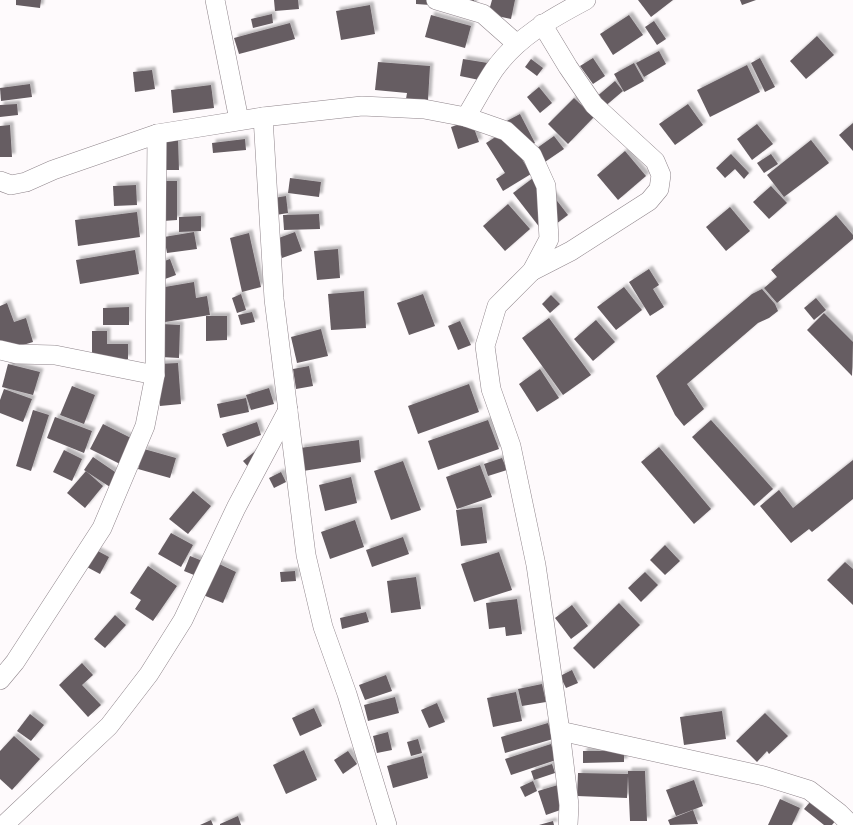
<svg xmlns="http://www.w3.org/2000/svg" width="853" height="825" font-family="Lora,serif">
	<style>
		.building { fill: #665d62; filter: url(#shadow) }
		.lines { fill: none; stroke-linecap: round; stroke-linejoin: round }
		.minor-casing { stroke: #8f858b; stroke-width: 20 }
		.minor { stroke: #fff; stroke-width: 19 }
	</style>
	<defs>
		<filter id="shadow"><feDropShadow dx="3.5" dy="-3.5" stdDeviation="1" flood-color="#0004"/></filter>
	</defs>
	<rect width="100%" height="100%" fill="#fefafc"/>
	<g class="building">
		<polygon points="16,0 41,0 40,8 16,5"/>
		<polygon points="274,0 298,0 299,9 275,11"/>
		<polygon points="416,0 474,0 473,8 416,4"/>
		<polygon points="492,0 515,0 511,19 488,14"/>
		<polygon points="638,0 673,0 651,17"/>
		<polygon points="740,0 756,0 742,5"/>
		<polygon points="370,5 375,34 341,40 336,11"/>
		<polygon points="272,14 273,23 253,28 251,19"/>
		<polygon points="431,15 471,26 465,48 425,37"/>
		<polygon points="629,15 643,35 613,55 600,34"/>
		<polygon points="654,21 666,39 657,45 645,27"/>
		<polygon points="290,23 295,39 239,54 234,38"/>
		<polygon points="817,36 834,55 806,79 790,61"/>
		<polygon points="659,51 666,64 644,77 636,63"/>
		<polygon points="593,58 605,76 593,84 580,66"/>
		<polygon points="760,58 775,87 765,92 751,63"/>
		<polygon points="463,59 488,63 484,81 460,76"/>
		<polygon points="531,59 543,68 537,76 525,67"/>
		<polygon points="378,62 430,66 428,100 406,99 407,93 375,90"/>
		<polygon points="634,63 644,81 624,92 614,74"/>
		<polygon points="747,65 760,92 710,117 697,90"/>
		<polygon points="152,70 155,89 135,92 133,72"/>
		<polygon points="615,81 623,91 603,108 595,98"/>
		<polygon points="30,84 32,97 1,101 0,88"/>
		<polygon points="211,85 214,108 173,113 171,90"/>
		<polygon points="539,87 552,103 540,113 527,97"/>
		<polygon points="574,98 594,117 568,144 548,124"/>
		<polygon points="17,104 18,115 0,117 0,105"/>
		<polygon points="688,104 703,125 675,145 659,124"/>
		<polygon points="520,114 535,143 519,152 503,123"/>
		<polygon points="471,120 479,142 458,149 451,127"/>
		<polygon points="853,123 853,151 839,135"/>
		<polygon points="757,124 773,144 752,160 737,139"/>
		<polygon points="10,125 12,157 0,157 0,126"/>
		<polygon points="505,131 531,174 503,191 496,179 505,173 486,143"/>
		<polygon points="554,136 564,149 539,166 530,153"/>
		<polygon points="164,139 178,139 179,170 165,170"/>
		<polygon points="245,139 246,150 213,153 212,143"/>
		<polygon points="811,140 829,163 784,197 767,175"/>
		<polygon points="625,151 646,176 618,200 597,175"/>
		<polygon points="731,154 749,173 744,179 735,169 725,178 716,168"/>
		<polygon points="771,154 778,164 764,173 757,163"/>
		<polygon points="537,175 568,215 544,233 513,193"/>
		<polygon points="290,178 321,182 319,197 288,193"/>
		<polygon points="162,181 177,181 177,220 163,221"/>
		<polygon points="136,185 137,205 114,206 113,186"/>
		<polygon points="771,186 787,203 769,219 753,202"/>
		<polygon points="286,196 288,213 276,215 274,198"/>
		<polygon points="508,204 530,229 505,251 483,226"/>
		<polygon points="730,207 750,231 726,251 706,227"/>
		<polygon points="137,212 140,237 78,246 75,220"/>
		<polygon points="319,214 320,229 284,230 283,215"/>
		<polygon points="836,215 853,235 853,239 777,303 764,288 777,277 771,270"/>
		<polygon points="201,216 201,231 179,232 179,217"/>
		<polygon points="194,232 197,249 167,253 164,237"/>
		<polygon points="295,232 302,251 282,258 276,239"/>
		<polygon points="249,233 261,287 242,292 230,238"/>
		<polygon points="338,249 340,278 317,280 314,251"/>
		<polygon points="135,250 139,274 80,284 76,260"/>
		<polygon points="170,259 176,275 165,279 159,263"/>
		<polygon points="649,269 659,285 653,289 664,307 650,316 629,282"/>
		<polygon points="194,282 196,298 207,296 210,315 165,322 159,288"/>
		<polygon points="624,287 642,310 616,330 597,307"/>
		<polygon points="762,289 775,304 778,311 769,318 758,323 687,384 704,409 684,426 675,415 656,376 752,294"/>
		<polygon points="364,291 366,328 331,330 328,294"/>
		<polygon points="241,294 246,310 237,313 232,298"/>
		<polygon points="423,294 435,326 409,335 397,303"/>
		<polygon points="551,295 560,304 550,313 542,304"/>
		<polygon points="816,298 826,310 814,320 804,308"/>
		<polygon points="7,303 14,322 26,318 33,342 0,352 0,306"/>
		<polygon points="129,307 129,325 103,325 103,308"/>
		<polygon points="252,312 255,322 241,325 238,315"/>
		<polygon points="824,313 853,342 852,376 807,330"/>
		<polygon points="206,316 227,316 227,340 206,341"/>
		<polygon points="549,318 591,375 563,395 522,338"/>
		<polygon points="596,320 615,342 593,361 574,339"/>
		<polygon points="460,321 471,345 458,350 448,326"/>
		<polygon points="162,324 180,325 179,358 161,357"/>
		<polygon points="321,329 328,356 297,363 291,337"/>
		<polygon points="92,331 107,331 107,344 128,344 128,359 92,360"/>
		<polygon points="178,363 181,404 160,406 157,364"/>
		<polygon points="8,364 40,372 33,395 2,387"/>
		<polygon points="309,366 313,386 296,389 293,369"/>
		<polygon points="540,369 559,398 537,412 519,384"/>
		<polygon points="469,384 479,412 418,434 408,406"/>
		<polygon points="72,386 95,395 84,424 60,415"/>
		<polygon points="269,388 274,404 251,410 246,395"/>
		<polygon points="4,389 32,399 23,422 0,413 0,400"/>
		<polygon points="246,398 249,412 220,418 217,404"/>
		<polygon points="33,410 49,415 31,471 16,466"/>
		<polygon points="55,417 92,431 84,453 47,438"/>
		<polygon points="488,420 499,449 438,470 428,441"/>
		<polygon points="711,420 773,489 754,506 692,437"/>
		<polygon points="257,422 261,435 227,447 222,434"/>
		<polygon points="103,424 135,440 122,465 90,449"/>
		<polygon points="359,440 361,462 303,471 300,448"/>
		<polygon points="659,447 711,509 694,524 641,462"/>
		<polygon points="259,448 251,470 243,461"/>
		<polygon points="144,449 176,458 170,478 138,469"/>
		<polygon points="64,450 82,459 72,481 53,472"/>
		<polygon points="93,457 118,474 110,487 84,470"/>
		<polygon points="502,458 507,470 488,476 484,464"/>
		<polygon points="853,460 853,499 812,532 809,529 791,543 760,506 779,490 793,508"/>
		<polygon points="403,461 421,510 391,520 374,471"/>
		<polygon points="480,465 492,497 457,509 446,477"/>
		<polygon points="86,471 103,486 85,508 67,493"/>
		<polygon points="281,472 286,482 274,488 269,478"/>
		<polygon points="351,477 357,503 325,511 319,485"/>
		<polygon points="193,491 211,506 188,534 169,519"/>
		<polygon points="482,507 487,543 461,546 456,510"/>
		<polygon points="355,520 364,547 330,559 321,532"/>
		<polygon points="171,533 193,545 181,567 158,554"/>
		<polygon points="403,537 409,554 372,567 366,550"/>
		<polygon points="665,545 680,561 665,575 650,560"/>
		<polygon points="94,549 109,557 100,574 85,566"/>
		<polygon points="499,552 512,590 474,602 461,564"/>
		<polygon points="190,556 205,562 199,577 184,571"/>
		<polygon points="845,562 853,569 853,605 827,580"/>
		<polygon points="217,563 236,572 223,603 203,595"/>
		<polygon points="148,566 177,586 153,621 135,609 141,600 130,593"/>
		<polygon points="295,571 296,581 281,582 280,572"/>
		<polygon points="645,572 658,585 641,602 628,588"/>
		<polygon points="416,577 421,609 391,613 387,581"/>
		<polygon points="517,599 522,634 506,636 505,627 489,629 486,603"/>
		<polygon points="619,603 640,625 594,669 573,648"/>
		<polygon points="572,605 588,626 571,639 555,618"/>
		<polygon points="366,612 369,622 342,629 340,618"/>
		<polygon points="115,615 126,625 105,648 94,639"/>
		<polygon points="82,663 93,675 82,685 101,705 88,717 59,685"/>
		<polygon points="572,670 578,683 566,688 560,676"/>
		<polygon points="386,675 392,691 365,700 359,685"/>
		<polygon points="542,684 546,702 522,706 518,689"/>
		<polygon points="516,692 522,721 493,727 487,698"/>
		<polygon points="395,697 399,713 368,721 364,705"/>
		<polygon points="437,703 445,722 429,728 421,710"/>
		<polygon points="314,708 322,726 300,736 292,718"/>
		<polygon points="722,711 726,739 684,745 680,717"/>
		<polygon points="765,713 788,736 769,754 767,751 757,762 736,741"/>
		<polygon points="30,714 44,725 31,741 17,731"/>
		<polygon points="548,723 553,739 505,753 501,737"/>
		<polygon points="388,732 392,750 377,753 373,736"/>
		<polygon points="14,736 40,759 12,790 0,779 0,751"/>
		<polygon points="418,739 422,753 411,756 407,742"/>
		<polygon points="551,744 556,760 511,775 505,759"/>
		<polygon points="304,750 317,780 286,794 273,765"/>
		<polygon points="348,751 357,764 343,774 334,760"/>
		<polygon points="583,751 624,751 624,762 583,763"/>
		<polygon points="423,756 428,778 393,788 387,766"/>
		<polygon points="552,764 555,773 534,780 531,771"/>
		<polygon points="628,771 645,771 647,821 630,821 628,776 627,798 577,796 578,773 628,774"/>
		<polygon points="694,780 703,806 676,816 666,790"/>
		<polygon points="533,781 537,791 525,797 520,787"/>
		<polygon points="558,785 566,808 546,815 538,791"/>
		<polygon points="816,795 840,815 832,825 824,825 804,809"/>
		<polygon points="780,799 800,808 792,825 768,825"/>
		<polygon points="693,810 698,824 670,825 668,820"/>
		<polygon points="238,816 241,825 220,825 220,824"/>
		<polygon points="211,820 213,825 200,825"/>
		<polygon points="553,821 554,825 539,825"/>
	</g>
	<g class="lines">
		<g class="minor-casing">
			<g id="minor">
				<polyline points="215,0 239,120"/>
				<polyline points="436,0 483,14 517,44"/>
				<polyline points="263,117 274,299 306,555 323,627 347,694 387,825"/>
				<path d="M466,117C475,102 484,85 494,70C517,37 552,18 586,0"/>
				<polyline points="0,181 11,185 26,182 53,170 157,134 263,117 362,106 424,109 466,117 506,131 532,155 546,186 549,239 532,271 497,306 485,346 491,389 511,446 536,565 560,731 569,805 568,825"/>
				<polyline points="532,271 571,251 649,201 659,189 661,175 655,161 594,105 568,67 542,24"/>
				<polyline points="0,350 17,354 55,355 155,375"/>
				<polyline points="0,680 15,662 102,528 145,426 155,375 157,134"/>
				<polyline points="560,731 764,776 809,790 839,813 851,825"/>
				<polyline points="4,825 109,726 149,674 183,620 236,508 288,410"/>
			</g>
		</g>
		<use href="#minor" class="minor"/>
	</g>
</svg>
